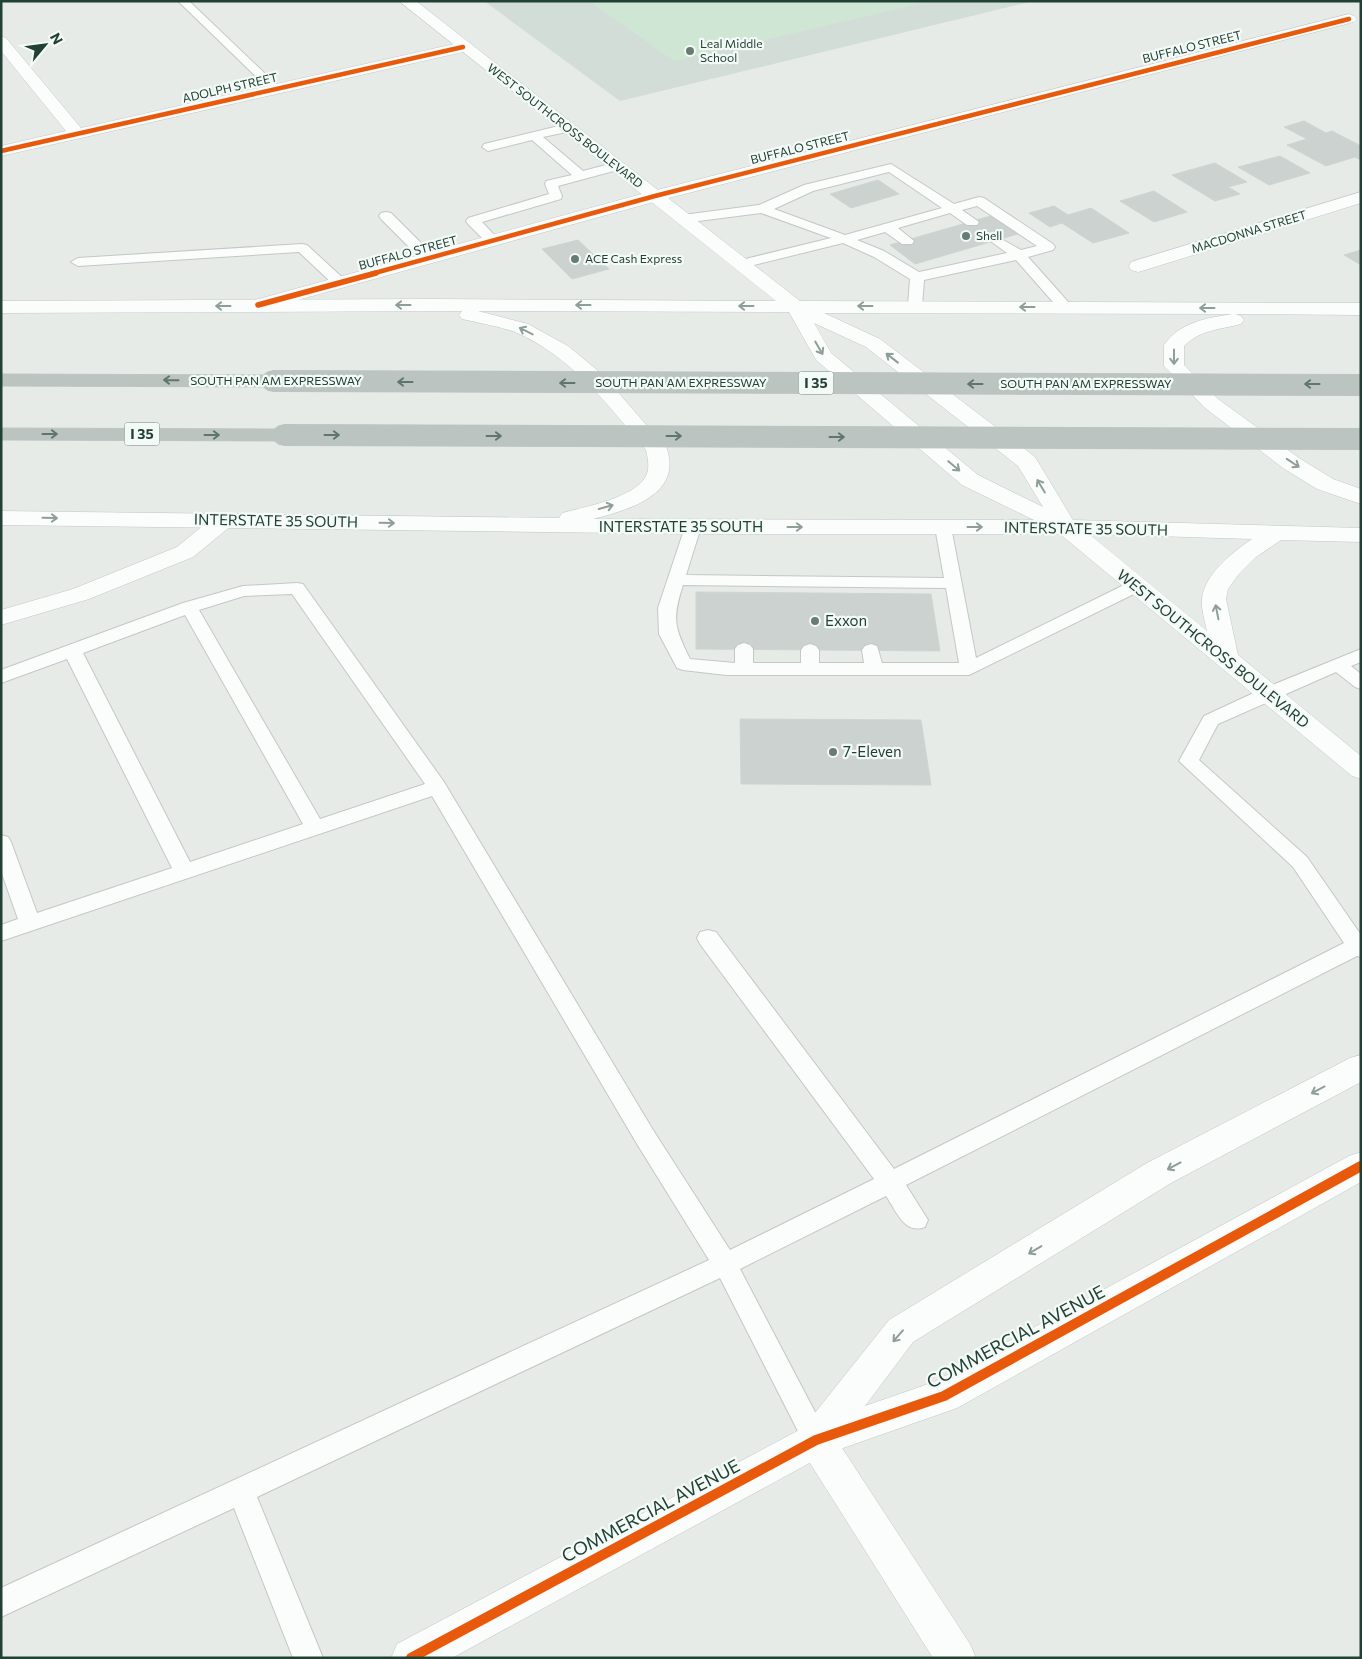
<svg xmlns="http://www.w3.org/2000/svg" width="1362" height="1659" font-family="Commissioner,sans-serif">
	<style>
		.built { fill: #d3ddd8 }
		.green { fill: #cee6d3 }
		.building { fill: #ccd2d0; stroke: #ced5d1 }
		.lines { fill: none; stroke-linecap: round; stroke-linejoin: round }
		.lane-casing { stroke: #c3c8c5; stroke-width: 2 }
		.street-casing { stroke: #c3c8c5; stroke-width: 1 }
		.secondary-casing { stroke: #c1c9c5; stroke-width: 1 }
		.highway-casing { stroke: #bdc7c3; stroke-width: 1 }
		.lane { fill: #fbfcfc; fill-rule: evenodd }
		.street { fill: #fbfcfc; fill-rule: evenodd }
		.secondary { fill: #fbfcfc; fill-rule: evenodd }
		.highway { fill: #bbc4c1; fill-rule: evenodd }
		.highway-bridge-casing { stroke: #bdc7c3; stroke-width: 22; stroke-linecap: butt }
		.highway-bridge { stroke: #bbc4c1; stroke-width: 21 }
		.cycleway-far2-casing { stroke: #f4faf7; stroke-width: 6 }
		.cycleway-far1-casing { stroke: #f4faf7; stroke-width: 8 }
		.cycleway-casing { stroke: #f4faf7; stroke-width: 13 }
		.cycleway-far2 { stroke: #e8590c; stroke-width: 4.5 }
		.cycleway-far1 { stroke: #e8590c; stroke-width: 5.5 }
		.cycleway { stroke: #e8590c; stroke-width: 10 }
		.oneway { stroke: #8e9e98 }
		.oneway2 { stroke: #5f756d }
		.poi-dot { fill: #667c74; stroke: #f4faf7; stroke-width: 2 }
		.labels { text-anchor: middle; stroke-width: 4.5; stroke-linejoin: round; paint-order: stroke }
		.far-poi-label { font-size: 12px; fill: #214135; stroke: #f4faf7; text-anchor: start }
		.far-street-label { font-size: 12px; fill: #214135; stroke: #f4faf7 }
		.shield { fill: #f4faf7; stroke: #60786f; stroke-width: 1 }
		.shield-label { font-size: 14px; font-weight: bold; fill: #214135 }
		.street-label { font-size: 15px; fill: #214135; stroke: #f4faf7 }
		.poi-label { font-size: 15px; fill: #214135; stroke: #f4faf7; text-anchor: start }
		.near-street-label { font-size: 18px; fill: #214135; stroke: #f4faf7 }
	</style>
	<rect width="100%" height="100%" fill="#e6ebe8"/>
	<polygon class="built" points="484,1 1034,1 620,101"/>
	<polygon class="green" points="589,1 932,1 674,61"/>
	<g class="building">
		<polygon points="1304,121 1326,133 1332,131 1361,146 1361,160 1355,157 1326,166 1287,145 1307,139 1284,127"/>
		<polygon points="1280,156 1310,173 1269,185 1238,167"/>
		<polygon points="1215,163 1247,182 1228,187 1240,194 1215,201 1172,175"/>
		<polygon points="878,180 899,194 851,208 830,194"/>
		<polygon points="1154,191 1187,212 1154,222 1120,201"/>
		<polygon points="1054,206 1068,215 1091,208 1129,233 1093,243 1062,223 1050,227 1029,213"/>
		<polygon points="994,215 1021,233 915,264 890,245"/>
		<polygon points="578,240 609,269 572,279 542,249"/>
		<polygon points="1361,250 1361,265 1344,255"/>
		<polygon points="696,592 931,594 940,651 696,649"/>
		<polygon points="740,719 921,720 931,785 741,784"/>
	</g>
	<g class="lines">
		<g class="lane-casing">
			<g id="lane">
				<polygon points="178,1 189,1 279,87 281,89 279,91 271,91"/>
				<polygon points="567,124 571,125 573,128 571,131 543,137 583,171 617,162 623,166 621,169 558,186 562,196 561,199 482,222 500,241 493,245 488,244 468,224 466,221 468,218 549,194 545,184 546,181 572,175 532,140 488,151 482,147 484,144"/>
				<path d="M891,164L954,204L979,197L984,198L1053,244L1055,247L1053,250L1028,257L1070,304L1072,307L1070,310H1060L1016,260L924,280L922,306L920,309H910L908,306L910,279L874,257L843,243L742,268L735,264L737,261L831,238L825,236L761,213L683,223L676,219L683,215L759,205L804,185ZM889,172L942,208L845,235L774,209L813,191ZM977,206L1037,246L1021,250L996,236L989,240L1007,253L919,272L884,251L857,240L885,232L902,244H912L914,241L898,228L950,213L967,225H977L979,222L962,210Z"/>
				<polygon points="386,212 391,213 434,256 436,259 434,262 424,262 381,219 379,216 381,213"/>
				<polygon points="302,244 307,245 345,280 347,283 345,286 335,286 299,252 78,266 71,262 78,258"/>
				<path d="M693,522L699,523L701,527L686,575L944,578L935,527L937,523H949L951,527L976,658L1130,582L1136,581L1142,582L1145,586L1142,590L969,675H726L683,670L677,668L659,634L658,608L685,527L687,523ZM683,585L946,588L959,663H882L877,646L871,644L865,646L862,650L864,663H819V650L816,646L810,644L804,646L801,650V663H753V649L750,645L744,643L738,645L735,649V663L690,659C674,627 672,619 683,585Z"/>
				<path d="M297,583L303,584L444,782L653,1130L730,1250L874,1179L700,944L697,938L700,932L708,930L716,932L894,1169L1344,943L1293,867L1179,761L1204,716L1260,690L1361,649V662L1351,666L1361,674V689L1355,687L1336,672L1218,724L1199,760L1307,857L1361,935V957L1357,956L906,1185L928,1220L925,1227C904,1235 896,1210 886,1196L740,1269L825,1431L829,1440L825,1449L816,1453L807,1449L720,1278L257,1497L323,1658H293L234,1508L1,1617V1588L709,1260L637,1144L432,796L1,941V925L18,919L1,871V835L8,837L11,842L37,913L172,868L67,659L1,683V670L183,603L243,586ZM292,594L425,784L320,819L199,610L244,596ZM185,615L303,824L190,862L83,653Z"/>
			</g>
		</g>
		<g class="street-casing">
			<g id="street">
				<polygon points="1349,14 1354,16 1357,19 1354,22 661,200 265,309 258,311 251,309 248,305 251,301 649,192"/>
				<polygon points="1,36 6,38 81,128 463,42 468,44 471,47 468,50 463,52 1,156 1,146 66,131 1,51"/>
				<polygon points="1361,192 1361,203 1145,270 1138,272 1131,270 1129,266 1131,262"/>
				<polygon points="224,513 232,515 235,520 232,525 193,557 89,599 1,625 1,610 73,589 177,547 216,515"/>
				<polygon points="816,1422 829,1428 970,1644 976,1658 933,1658 803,1452 798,1440 803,1428"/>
			</g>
		</g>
		<g class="secondary-casing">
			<g id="secondary">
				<path d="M399,1H416L800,301L1361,303V315L1235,314L1241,316L1244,320L1241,324C1219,330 1201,329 1184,346V365L1218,399L1299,458L1333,479L1361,489V504L1317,489L1283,468L1204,407L1164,366V345C1180,322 1207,318 1233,314L824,313L880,339L1035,457L1073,520L1361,528V542L1281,540L1256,557L1238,575L1228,589L1226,599L1238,655L1361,756V779L1352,776L1060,534H693L1,525V511L559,518L562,513C584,507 635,498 646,476C650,468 648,459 646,450C608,405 571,356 515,332C498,326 479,323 462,319L459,315L462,311L1,313V301L431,299L776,301ZM478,311L789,312L816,360L962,485L1034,520L593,519C627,510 682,496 667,449L603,375L568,346L528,324ZM814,323L866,347L1018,466L1043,507L978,475L831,353ZM1089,534L1252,539C1232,553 1205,573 1202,599C1201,609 1205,621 1207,631Z"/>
				<polygon points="1361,1055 1361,1082 1171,1183 913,1342 865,1406 934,1382 1349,1156 1361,1152 1361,1182 957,1408 826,1454 452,1658 391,1658 397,1644 803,1428 889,1320 1147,1163 1350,1058"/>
			</g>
		</g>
		<g class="highway-casing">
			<g id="highway">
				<polygon points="1,374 272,375 279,377 282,381 279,385 272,387 1,386"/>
				<polygon points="1,428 283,429 291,430 294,435 291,440 283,441 1,440"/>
			</g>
		</g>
		<use href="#lane" class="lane"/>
		<use href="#street" class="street"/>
		<use href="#secondary" class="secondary"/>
		<use href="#highway" class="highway"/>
		<g class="highway-bridge-casing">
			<g id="highway-bridge">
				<polyline points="272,381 1361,385"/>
				<polyline points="283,435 1361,439"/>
			</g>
		</g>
		<use href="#highway-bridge" class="highway-bridge"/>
		<g class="cycleway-far2-casing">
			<g id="cycleway-far2">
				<polyline points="1,151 463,47"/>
				<polyline points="371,274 655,196 1349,19"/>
			</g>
		</g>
		<g class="cycleway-far1-casing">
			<polyline id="cycleway-far1" points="258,305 376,273"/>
		</g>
		<g class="cycleway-casing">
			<polyline id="cycleway" points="411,1658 816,1440 944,1396 1361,1166"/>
		</g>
		<use href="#cycleway-far2" class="cycleway-far2"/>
		<use href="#cycleway-far1" class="cycleway-far1"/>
		<use href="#cycleway" class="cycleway"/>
	</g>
	<defs><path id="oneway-shaft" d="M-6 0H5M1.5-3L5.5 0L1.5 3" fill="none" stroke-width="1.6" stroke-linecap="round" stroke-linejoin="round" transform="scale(1.25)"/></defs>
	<g class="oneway">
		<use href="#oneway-shaft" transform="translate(403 305) rotate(180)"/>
		<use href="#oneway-shaft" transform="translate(583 305) rotate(-180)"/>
		<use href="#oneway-shaft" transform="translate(223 306) rotate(180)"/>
		<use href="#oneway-shaft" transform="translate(746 306) rotate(-180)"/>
		<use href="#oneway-shaft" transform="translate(865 306) rotate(-180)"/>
		<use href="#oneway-shaft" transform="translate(1027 307) rotate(-180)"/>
		<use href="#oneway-shaft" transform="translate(1207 308) rotate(-180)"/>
		<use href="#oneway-shaft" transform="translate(526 331) rotate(-153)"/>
		<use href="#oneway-shaft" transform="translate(819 348) rotate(60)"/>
		<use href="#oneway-shaft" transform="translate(1174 357) rotate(90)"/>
		<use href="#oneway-shaft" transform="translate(892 358) rotate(-142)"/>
		<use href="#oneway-shaft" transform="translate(1293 463) rotate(34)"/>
		<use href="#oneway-shaft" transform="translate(954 466) rotate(40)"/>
		<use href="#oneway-shaft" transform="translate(1041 486) rotate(-121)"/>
		<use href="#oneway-shaft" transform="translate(606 507) rotate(-16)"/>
		<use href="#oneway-shaft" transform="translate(50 518) rotate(1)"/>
		<use href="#oneway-shaft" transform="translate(387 523) rotate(1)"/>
		<use href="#oneway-shaft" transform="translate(795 527)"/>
		<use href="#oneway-shaft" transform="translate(975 527)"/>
		<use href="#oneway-shaft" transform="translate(1217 612) rotate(-101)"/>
		<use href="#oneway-shaft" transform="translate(1318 1090) rotate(152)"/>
		<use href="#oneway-shaft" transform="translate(1174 1166) rotate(152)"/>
		<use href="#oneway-shaft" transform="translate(1035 1250) rotate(149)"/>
		<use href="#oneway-shaft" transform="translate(898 1336) rotate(131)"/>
	</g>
	<g class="oneway2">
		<use href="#oneway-shaft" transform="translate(171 380) rotate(-179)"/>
		<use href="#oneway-shaft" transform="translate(405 382) rotate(-180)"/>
		<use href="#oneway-shaft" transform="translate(567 383) rotate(-180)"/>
		<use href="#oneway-shaft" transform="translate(975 384) rotate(-180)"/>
		<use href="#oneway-shaft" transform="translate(1312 384) rotate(-180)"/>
		<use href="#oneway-shaft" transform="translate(50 434)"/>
		<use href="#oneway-shaft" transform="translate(212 435)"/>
		<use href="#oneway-shaft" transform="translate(332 435)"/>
		<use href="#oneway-shaft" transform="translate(494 436)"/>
		<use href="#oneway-shaft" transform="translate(674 436)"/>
		<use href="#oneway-shaft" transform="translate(837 437)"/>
	</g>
	<g class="poi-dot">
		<circle cx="690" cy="51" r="5"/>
		<circle cx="966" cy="236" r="5"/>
		<circle cx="575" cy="259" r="5"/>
		<circle cx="815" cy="621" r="5"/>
		<circle cx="833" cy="752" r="5"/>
	</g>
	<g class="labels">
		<g class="far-poi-label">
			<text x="700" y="48">Leal Middle<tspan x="700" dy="14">School</tspan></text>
			<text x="976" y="240">Shell</text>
			<text x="585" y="263">ACE Cash Express</text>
		</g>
		<g class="far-street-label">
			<text transform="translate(1192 47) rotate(-14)" y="4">BUFFALO STREET</text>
			<text transform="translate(230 88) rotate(-13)" y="4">ADOLPH STREET</text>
			<text transform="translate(565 126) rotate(38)" y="4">WEST SOUTHCROSS BOULEVARD</text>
			<text transform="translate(800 148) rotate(-14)" y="4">BUFFALO STREET</text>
			<text transform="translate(1249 232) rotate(-17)" y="4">MACDONNA STREET</text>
			<text transform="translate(408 253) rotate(-15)" y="4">BUFFALO STREET</text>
			<text x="276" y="385">SOUTH PAN AM EXPRESSWAY</text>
			<text x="681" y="387">SOUTH PAN AM EXPRESSWAY</text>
			<text x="1086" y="388">SOUTH PAN AM EXPRESSWAY</text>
		</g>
		<g class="shield">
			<rect x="798.5" y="371.5" width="35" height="23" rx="4"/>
			<rect x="124.5" y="422.5" width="35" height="23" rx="4"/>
		</g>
		<g class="shield-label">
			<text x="816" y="388">I 35</text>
			<text x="142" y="439">I 35</text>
		</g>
		<g class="street-label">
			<text transform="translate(276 521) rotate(1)" y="5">INTERSTATE 35 SOUTH</text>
			<text x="681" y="532">INTERSTATE 35 SOUTH</text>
			<text transform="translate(1086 529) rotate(1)" y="5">INTERSTATE 35 SOUTH</text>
			<text transform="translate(1213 649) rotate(39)" y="5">WEST SOUTHCROSS BOULEVARD</text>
		</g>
		<g class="poi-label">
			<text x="825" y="626">Exxon</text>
			<text x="843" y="757">7-Eleven</text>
		</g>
		<g class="near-street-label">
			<text transform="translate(1016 1337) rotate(-28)" y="6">COMMERCIAL AVENUE</text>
			<text transform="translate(651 1511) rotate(-28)" y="6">COMMERCIAL AVENUE</text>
		</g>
	</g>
	<rect width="1362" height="1659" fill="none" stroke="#214135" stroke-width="5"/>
	<g transform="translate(45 45) rotate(61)" stroke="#f4faf7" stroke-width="4" paint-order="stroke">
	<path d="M0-4L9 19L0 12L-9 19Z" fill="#214135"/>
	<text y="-8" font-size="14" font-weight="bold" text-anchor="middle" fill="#214135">N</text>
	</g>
</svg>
